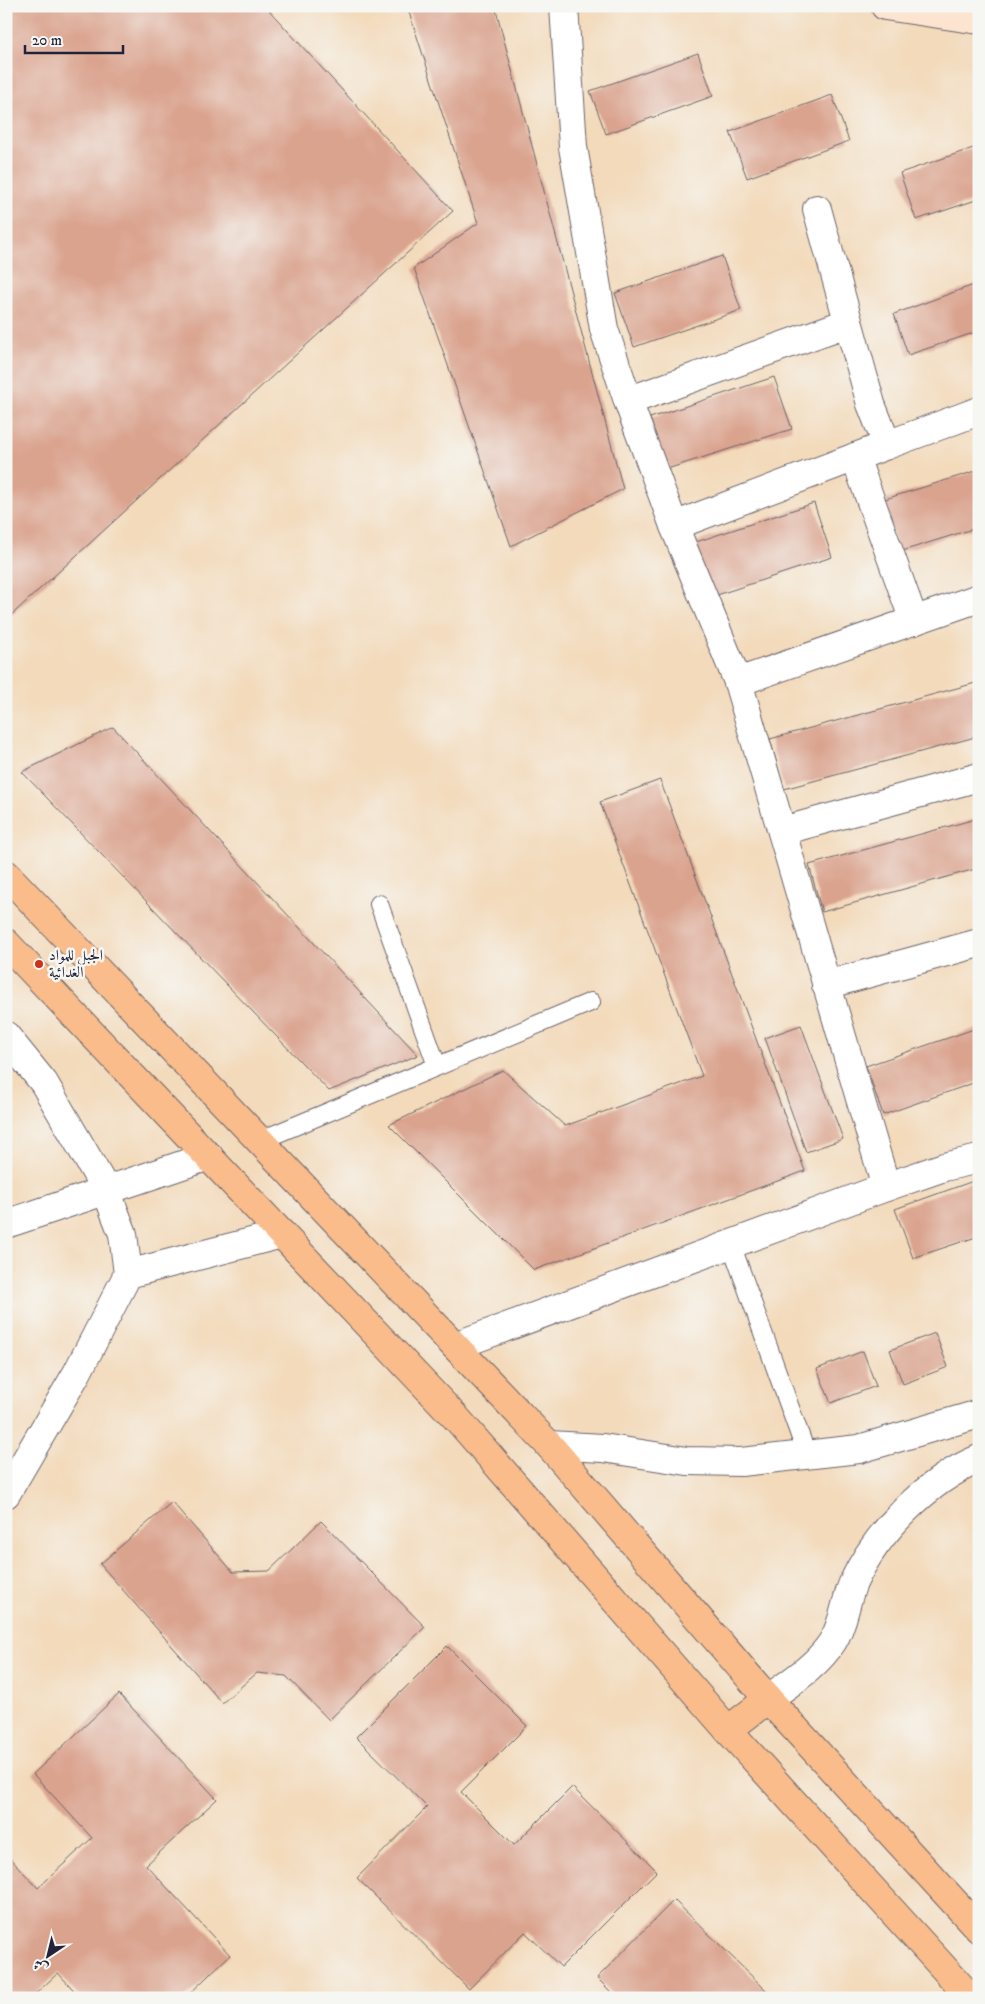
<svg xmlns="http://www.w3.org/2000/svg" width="985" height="2004" font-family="'IM FELL DW Pica',Amiri,serif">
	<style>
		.building { fill: #daa38e }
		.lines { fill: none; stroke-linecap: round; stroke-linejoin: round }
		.lane-casing { stroke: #6b6268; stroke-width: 20 }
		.street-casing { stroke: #6b6268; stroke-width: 30 }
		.secondary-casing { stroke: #6b6268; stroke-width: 30 }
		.primary-casing { stroke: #6b6268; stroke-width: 30 }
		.lane { stroke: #fff; stroke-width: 18 }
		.street { stroke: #fff; stroke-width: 28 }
		.secondary { stroke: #fde4d0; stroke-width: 28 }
		.primary { stroke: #f9bc8a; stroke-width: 28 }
		.poi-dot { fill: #c8321e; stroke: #f6f6f2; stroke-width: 2 }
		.labels { text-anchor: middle; stroke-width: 5; stroke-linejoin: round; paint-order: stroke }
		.poi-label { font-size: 15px; fill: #22223b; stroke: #f6f6f2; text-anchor: start }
	</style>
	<rect width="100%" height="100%" fill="#f6f6f2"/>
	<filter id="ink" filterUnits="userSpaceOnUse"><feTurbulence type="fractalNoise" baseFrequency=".02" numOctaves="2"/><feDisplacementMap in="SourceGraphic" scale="10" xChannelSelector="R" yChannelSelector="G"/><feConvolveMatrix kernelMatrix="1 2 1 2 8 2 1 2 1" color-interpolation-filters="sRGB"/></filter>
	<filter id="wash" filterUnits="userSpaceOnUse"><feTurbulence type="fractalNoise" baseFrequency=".0096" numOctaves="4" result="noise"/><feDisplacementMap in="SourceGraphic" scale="20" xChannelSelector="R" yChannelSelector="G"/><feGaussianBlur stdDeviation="1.12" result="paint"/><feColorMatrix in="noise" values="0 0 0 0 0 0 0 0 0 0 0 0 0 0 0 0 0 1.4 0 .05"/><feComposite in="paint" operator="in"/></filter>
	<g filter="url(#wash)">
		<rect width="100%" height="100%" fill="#f3dabb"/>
		<g id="blocks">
			<g class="building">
				<polygon points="6,6 265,6 453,211 6,620"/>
				<polygon points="407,6 495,6 623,489 511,546 414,268 478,223"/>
				<polygon points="698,53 713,96 606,134 590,91"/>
				<polygon points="832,95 849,141 747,178 730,132"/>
				<polygon points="979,146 979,199 916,220 900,173"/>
				<polygon points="722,256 741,310 634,347 615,293"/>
				<polygon points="979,283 979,331 908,355 894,314"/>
				<polygon points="774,377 792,429 667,469 650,418"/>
				<polygon points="979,470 979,527 899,552 882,500"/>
				<polygon points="814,503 832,557 711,597 693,543"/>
				<polygon points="979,682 979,736 784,789 770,739"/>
				<polygon points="113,727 418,1055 329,1091 22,772"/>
				<polygon points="660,780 805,1171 534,1270 389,1125 503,1070 565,1126 702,1076 600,802"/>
				<polygon points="979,818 979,868 822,912 809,865"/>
				<polygon points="801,1025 843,1139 806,1152 765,1038"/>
				<polygon points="977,1028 979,1032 979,1081 883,1115 866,1066"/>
				<polygon points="979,1179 979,1236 913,1258 895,1209"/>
				<polygon points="935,1333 948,1367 903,1384 890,1350"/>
				<polygon points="863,1351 876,1386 831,1403 817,1369"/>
				<polygon points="172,1502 233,1572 269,1571 321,1521 425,1627 329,1720 286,1676 257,1673 222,1703 100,1564"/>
				<polygon points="447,1646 527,1726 461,1792 514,1845 572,1787 657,1871 561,1967 525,1932 469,1989 357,1878 427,1807 356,1737"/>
				<polygon points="119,1694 217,1799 146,1865 230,1955 185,1998 81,1998 58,1973 31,1998 6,1998 6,1854 38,1888 92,1838 33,1774"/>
				<polygon points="674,1900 774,1998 617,1998 597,1978"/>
			</g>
		</g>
	</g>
	<g filter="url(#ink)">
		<use href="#blocks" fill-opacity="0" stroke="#6b6268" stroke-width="1"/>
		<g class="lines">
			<g class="lane-casing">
				<g id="lane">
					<polyline points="379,904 437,1066"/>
					<polyline points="259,1141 591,1002"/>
					<polyline points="731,1244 807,1455"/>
				</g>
			</g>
			<g class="street-casing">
				<g id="street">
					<polyline points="564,6 573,147 604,329 628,401 674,526 738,682 886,1187"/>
					<polyline points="817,209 871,404 887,445 979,411"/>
					<polyline points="628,401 847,323"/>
					<polyline points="855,457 914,621"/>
					<polyline points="674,526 887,445"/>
					<polyline points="738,682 979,598"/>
					<polyline points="782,831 979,777"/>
					<polyline points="826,985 979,943"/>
					<polyline points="6,1036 44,1083 106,1190 123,1234 128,1274 77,1373 6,1494"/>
					<polyline points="6,1224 209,1156"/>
					<polyline points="128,1274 282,1234"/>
					<polyline points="455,1346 886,1187 944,1167 979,1159"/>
					<polyline points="549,1445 603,1448 687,1461 741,1462 859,1449 979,1414"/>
					<path d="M768,1699C791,1682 817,1666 833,1641C844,1623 845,1602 853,1583C876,1533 927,1480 979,1459"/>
				</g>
			</g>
			<g class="secondary-casing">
				<polyline id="secondary" points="885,6 979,20"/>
			</g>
			<g class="primary-casing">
				<g id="primary">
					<polyline points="6,874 549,1445 768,1699 979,1929"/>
					<polyline points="6,943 459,1421 728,1730 971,1998"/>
					<polyline points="728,1730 768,1699"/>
				</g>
			</g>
			<use href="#lane" class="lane"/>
			<use href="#street" class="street"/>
			<use href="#secondary" class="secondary"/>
			<use href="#primary" class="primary"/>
		</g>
	</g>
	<circle class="poi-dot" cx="39" cy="964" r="5"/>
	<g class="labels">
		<g class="poi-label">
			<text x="49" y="960">الجبل للمواد<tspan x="49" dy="17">الغدائية</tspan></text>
		</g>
	</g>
	<rect width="985" height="2004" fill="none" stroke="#f6f6f2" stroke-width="25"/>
	<g transform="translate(48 1956) rotate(215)" stroke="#f6f6f2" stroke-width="4" paint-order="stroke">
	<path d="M0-4L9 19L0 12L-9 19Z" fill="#22223b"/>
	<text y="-8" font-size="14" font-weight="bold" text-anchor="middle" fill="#22223b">ش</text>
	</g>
	<path d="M25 45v8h98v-8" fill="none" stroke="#22223b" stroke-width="2.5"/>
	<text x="32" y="45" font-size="15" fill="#22223b" stroke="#f6f6f2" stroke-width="4" paint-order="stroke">20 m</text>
</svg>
